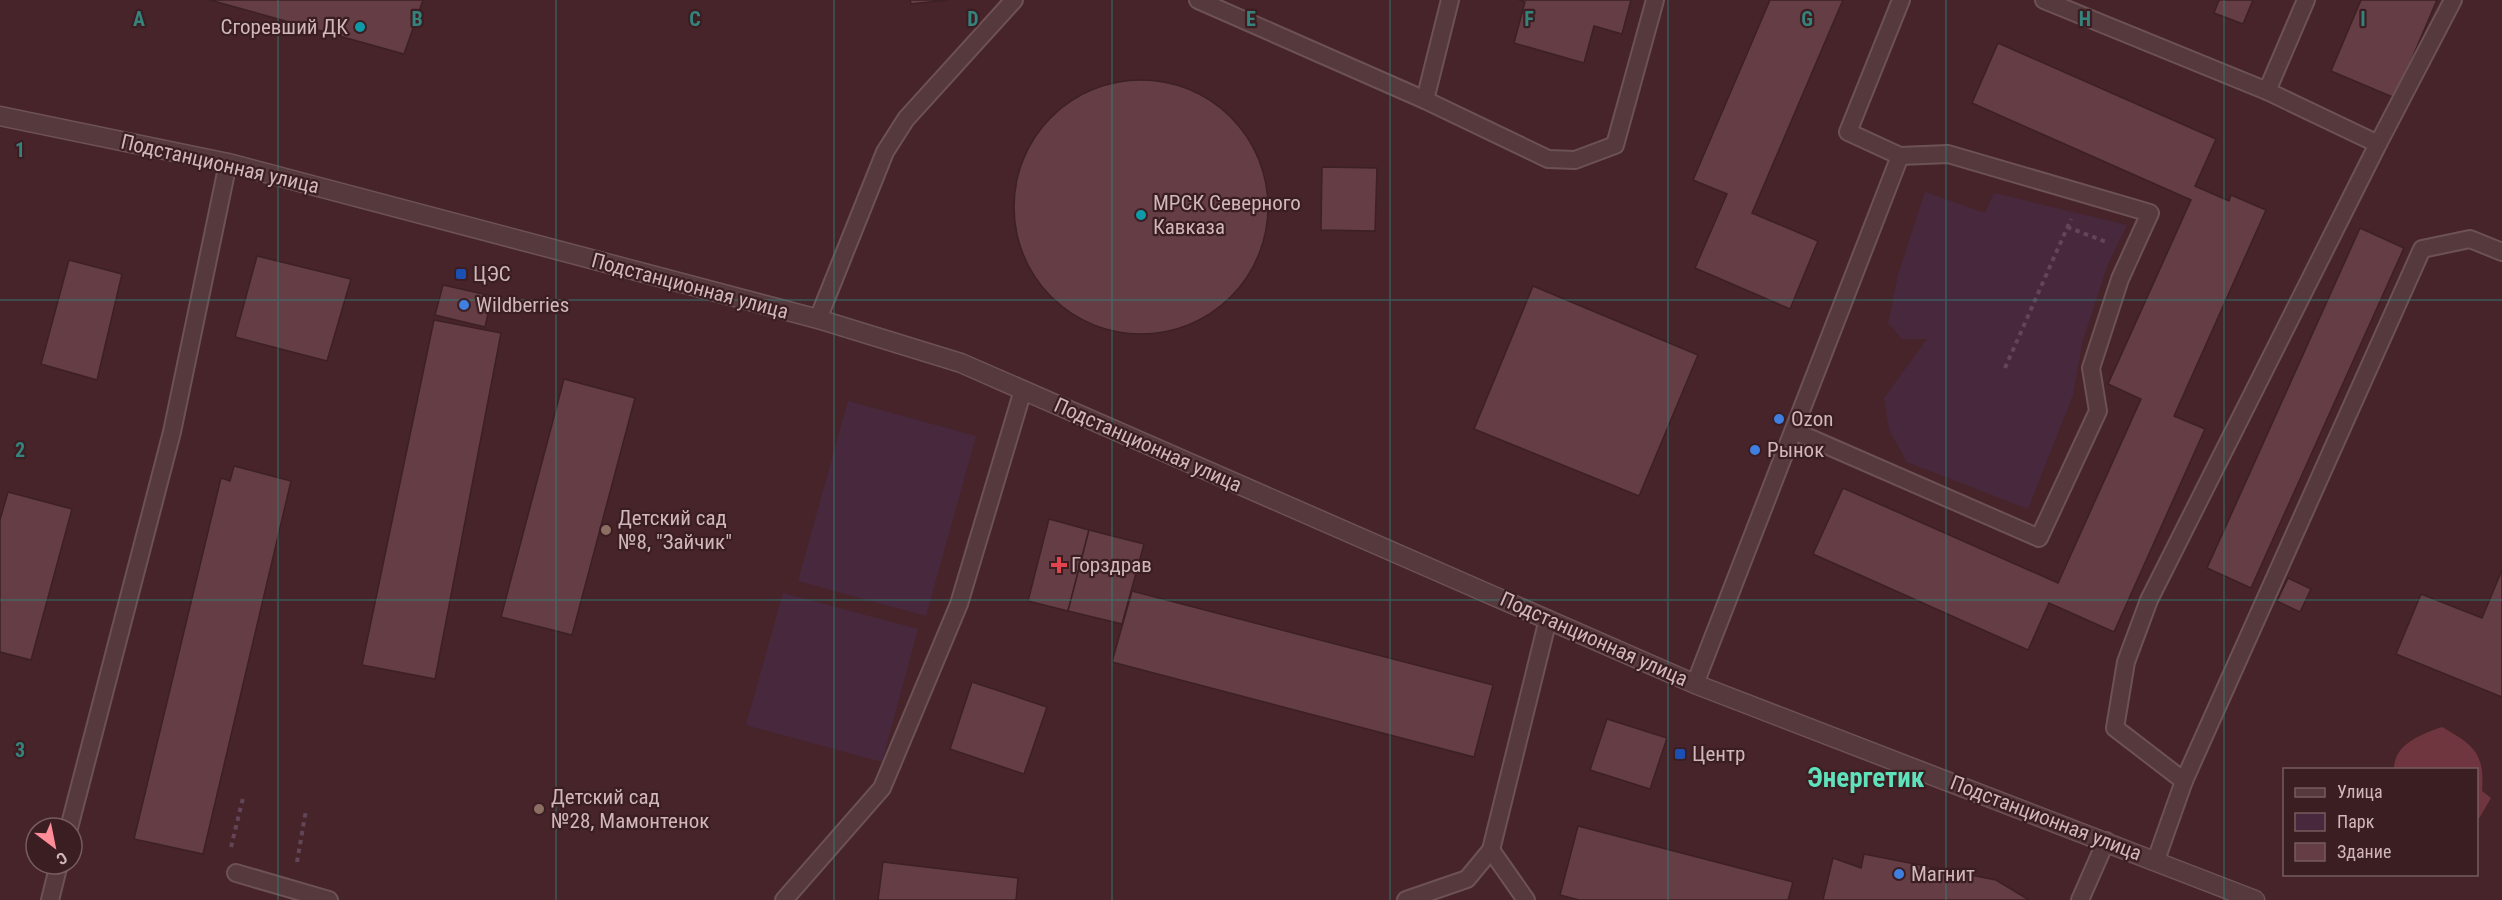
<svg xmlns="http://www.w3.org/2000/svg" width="2502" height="900" font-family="'Roboto Condensed',sans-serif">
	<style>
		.green { fill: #48283d }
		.water { fill: #6f363f }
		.building { fill: #643e44; stroke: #3d2024; stroke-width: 1.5 }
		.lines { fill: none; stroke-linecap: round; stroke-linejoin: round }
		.service-casing { stroke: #6d5255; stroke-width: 20 }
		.tertiary-casing { stroke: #6d5255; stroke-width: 21 }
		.path { stroke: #634558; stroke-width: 4; stroke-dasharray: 4.5 4.5; stroke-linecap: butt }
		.service { stroke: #56393d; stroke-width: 16 }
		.tertiary { stroke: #56393d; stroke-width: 18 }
		.grid { fill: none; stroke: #35837d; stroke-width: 1.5; stroke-opacity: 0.55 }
		.culture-dot { fill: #0f9aa8; stroke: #3b1e22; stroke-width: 2 }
		.transit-dot { fill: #1a4fb4; stroke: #3b1e22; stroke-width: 2 }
		.shop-dot { fill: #3f7fe0; stroke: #3b1e22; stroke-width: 2 }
		.education-dot { fill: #8d6e63; stroke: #3b1e22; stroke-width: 2 }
		.health-dot { fill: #e0444e; stroke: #3b1e22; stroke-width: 2 }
		.labels { text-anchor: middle; stroke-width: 4.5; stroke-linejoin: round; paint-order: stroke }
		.poi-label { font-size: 21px; fill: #cfb7ba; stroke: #3b1e22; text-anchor: start }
		.street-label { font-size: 21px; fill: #cfb7ba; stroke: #3b1e22 }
		.district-label { font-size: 27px; font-weight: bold; fill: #5fe2bc; stroke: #3b1e22 }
		.grid-label { font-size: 20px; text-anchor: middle; font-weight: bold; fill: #35837d; stroke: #3b1e22; stroke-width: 4.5; stroke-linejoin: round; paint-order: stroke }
	</style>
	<rect width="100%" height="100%" fill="#47242a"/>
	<g class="green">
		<polygon points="1925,192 1985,213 1994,193 2127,225 2108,264 2083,340 2073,395 2028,509 1907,462 1889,430 1884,398 1927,339 1902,339 1888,323 1898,275"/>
		<polygon points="848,401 976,436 926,616 798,581"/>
		<polygon points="783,593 918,629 882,762 746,725"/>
	</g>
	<path class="water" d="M2442,727C2473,745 2485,752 2482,791L2491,798L2478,820L2476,770L2394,769C2394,744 2422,734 2442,727Z"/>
	<g class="building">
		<polygon points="210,0 423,0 404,54"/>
		<polygon points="910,0 947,0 911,4"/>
		<polygon points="1519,0 1631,0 1622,34 1594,26 1584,63 1514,43 1525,2"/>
		<polygon points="1770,0 1843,0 1752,213 1818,241 1790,309 1695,268 1727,194 1693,180"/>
		<polygon points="2219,0 2253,0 2243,24 2214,13"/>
		<polygon points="2361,0 2437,0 2395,98 2331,71"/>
		<polygon points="1998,43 2216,139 2195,186 2229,201 2231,195 2266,210 2174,416 2205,429 2114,632 2049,603 2028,650 1813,554 1843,488 2058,583 2141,399 2108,384 2191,200 1972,103"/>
		<circle cx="1141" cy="207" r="127"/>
		<polygon points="1322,167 1377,168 1375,231 1321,230"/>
		<polygon points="2360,228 2404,248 2251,588 2207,568"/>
		<polygon points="257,256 351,279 327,361 235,337"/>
		<polygon points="69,260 122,274 97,380 41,364"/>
		<polygon points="443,285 492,296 485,327 435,315"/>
		<polygon points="1533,286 1698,355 1639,496 1474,429"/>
		<polygon points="434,320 501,333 435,679 362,665"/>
		<polygon points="564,379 635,398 572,635 501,617"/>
		<polygon points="234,466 291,481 203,854 134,839 221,478 230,481"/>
		<polygon points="8,492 72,509 31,660 0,652 0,520"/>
		<polygon points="1049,519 1089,530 1068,611 1028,601"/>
		<polygon points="1089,530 1144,544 1122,624 1068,611"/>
		<polygon points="2502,570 2502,697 2396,654 2421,594 2482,618"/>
		<polygon points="2288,578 2311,589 2300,612 2277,601"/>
		<polygon points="1132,591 1493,685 1474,757 1112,662"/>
		<polygon points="972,682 1047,707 1024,774 950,749"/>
		<polygon points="1607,719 1667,738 1650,789 1590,770"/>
		<polygon points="1578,826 1793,882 1788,900 1579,900 1560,895"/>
		<polygon points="1864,854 1996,880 2029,900 1823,900 1833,858 1861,868"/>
		<polygon points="883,862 1018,878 1016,900 878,900"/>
	</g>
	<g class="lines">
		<g class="service-casing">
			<g id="service">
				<polyline points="1198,0 1425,100 1548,159 1575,160 1615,145 1655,0"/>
				<polyline points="2044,0 2267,91 2378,144 2453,0"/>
				<polyline points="2267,91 2306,0"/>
				<polyline points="1425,100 1450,0"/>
				<polyline points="818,319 885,152 906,119 1014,0"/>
				<polyline points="1794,431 2039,538 2098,411 2091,368 2120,279 2150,213 1948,154 1900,156"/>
				<polyline points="1695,684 1900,156 1848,132 1901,0"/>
				<polyline points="2184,781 2422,249 2470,239 2502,252"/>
				<polyline points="69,828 172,432 228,163"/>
				<polyline points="2156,860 2184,781 2115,728 2126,662 2149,600 2378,144"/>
				<polyline points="236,873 329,900"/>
				<polyline points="50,900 59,864"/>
				<polyline points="784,900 882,788 959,604 1023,390"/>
				<polyline points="1406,900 1467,879 1491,850"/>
				<polyline points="1526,900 1491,850 1548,619"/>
				<polyline points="2080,900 2106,841"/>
			</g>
		</g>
		<g class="tertiary-casing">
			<polyline id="tertiary" points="0,116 228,163 818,319 961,363 1695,684 2255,900"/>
		</g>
		<g class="path">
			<polyline points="2067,227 2109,243"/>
			<polyline points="2005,368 2071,219"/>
			<polyline points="231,847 243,798"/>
			<polyline points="297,862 306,810"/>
		</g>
		<use href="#service" class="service"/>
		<use href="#tertiary" class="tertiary"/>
	</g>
	<path class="grid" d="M278,0V900M556,0V900M834,0V900M1112,0V900M1390,0V900M1668,0V900M1946,0V900M2224,0V900M0,300H2502M0,600H2502"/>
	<g class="culture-dot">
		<circle cx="360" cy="27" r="6"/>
		<circle cx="1141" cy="215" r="6"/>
	</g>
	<g class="transit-dot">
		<rect x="455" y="268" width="12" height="12" rx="3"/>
		<rect x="1674" y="748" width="12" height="12" rx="3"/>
	</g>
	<g class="shop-dot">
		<circle cx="464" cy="305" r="6"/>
		<circle cx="1779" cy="419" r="6"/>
		<circle cx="1755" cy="450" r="6"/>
		<circle cx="1899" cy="874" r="6"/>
	</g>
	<g class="education-dot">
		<circle cx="606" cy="530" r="6"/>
		<circle cx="539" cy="809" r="6"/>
	</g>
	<path class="health-dot" d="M1056 556h6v6h6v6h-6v6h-6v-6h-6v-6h6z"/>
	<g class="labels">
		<g class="poi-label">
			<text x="348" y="34" text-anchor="end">Сгоревший ДК</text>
			<text x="1153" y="210">МРСК Северного<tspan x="1153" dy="24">Кавказа</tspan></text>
			<text x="473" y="281">ЦЭС</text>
			<text x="476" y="312">Wildberries</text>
			<text x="1791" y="426">Ozon</text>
			<text x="1767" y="457">Рынок</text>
			<text x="618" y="525">Детский сад<tspan x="618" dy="24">№8, "Зайчик"</tspan></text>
			<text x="1071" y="572">Горздрав</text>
			<text x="1692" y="761">Центр</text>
			<text x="551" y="804">Детский сад<tspan x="551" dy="24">№28, Мамонтенок</tspan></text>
			<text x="1911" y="881">Магнит</text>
		</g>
		<g class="street-label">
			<text transform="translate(220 164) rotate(13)" y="7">Подстанционная улица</text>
			<text transform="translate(690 286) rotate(15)" y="7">Подстанционная улица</text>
			<text transform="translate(1148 445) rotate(24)" y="7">Подстанционная улица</text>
			<text transform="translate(1594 639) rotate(24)" y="7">Подстанционная улица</text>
			<text transform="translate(2046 818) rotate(21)" y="7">Подстанционная улица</text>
		</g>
		<g class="district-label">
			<text x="1866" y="787">Энергетик</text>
		</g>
	</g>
	<g class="grid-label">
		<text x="139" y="26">A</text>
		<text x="417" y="26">B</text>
		<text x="695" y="26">C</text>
		<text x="973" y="26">D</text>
		<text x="1251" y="26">E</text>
		<text x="1529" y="26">F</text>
		<text x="1807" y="26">G</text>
		<text x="2085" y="26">H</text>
		<text x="2363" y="26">I</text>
		<text x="20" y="157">1</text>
		<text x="20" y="457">2</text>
		<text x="20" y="757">3</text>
	</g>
	<rect x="2283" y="768" width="195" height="108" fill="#3b1e22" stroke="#765b5f" stroke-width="1.5"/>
	<rect x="2295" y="788" width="30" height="9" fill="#56393d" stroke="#765b5f" stroke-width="1.5"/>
	<text x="2337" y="798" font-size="18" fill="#cfb7ba">Улица</text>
	<rect x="2295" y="813" width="30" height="18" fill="#48283d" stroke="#765b5f" stroke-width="1.5"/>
	<text x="2337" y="828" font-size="18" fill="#cfb7ba">Парк</text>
	<rect x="2295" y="843" width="30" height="18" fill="#643e44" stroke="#765b5f" stroke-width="1.5"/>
	<text x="2337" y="858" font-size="18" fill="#cfb7ba">Здание</text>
	<g transform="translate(54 846) rotate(148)"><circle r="28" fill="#3b1e22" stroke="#765b5f" stroke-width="1.5"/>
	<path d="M0-4.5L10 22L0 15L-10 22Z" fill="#ff8c99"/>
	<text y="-9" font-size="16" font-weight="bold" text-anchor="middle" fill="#cfb7ba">С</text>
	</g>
</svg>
